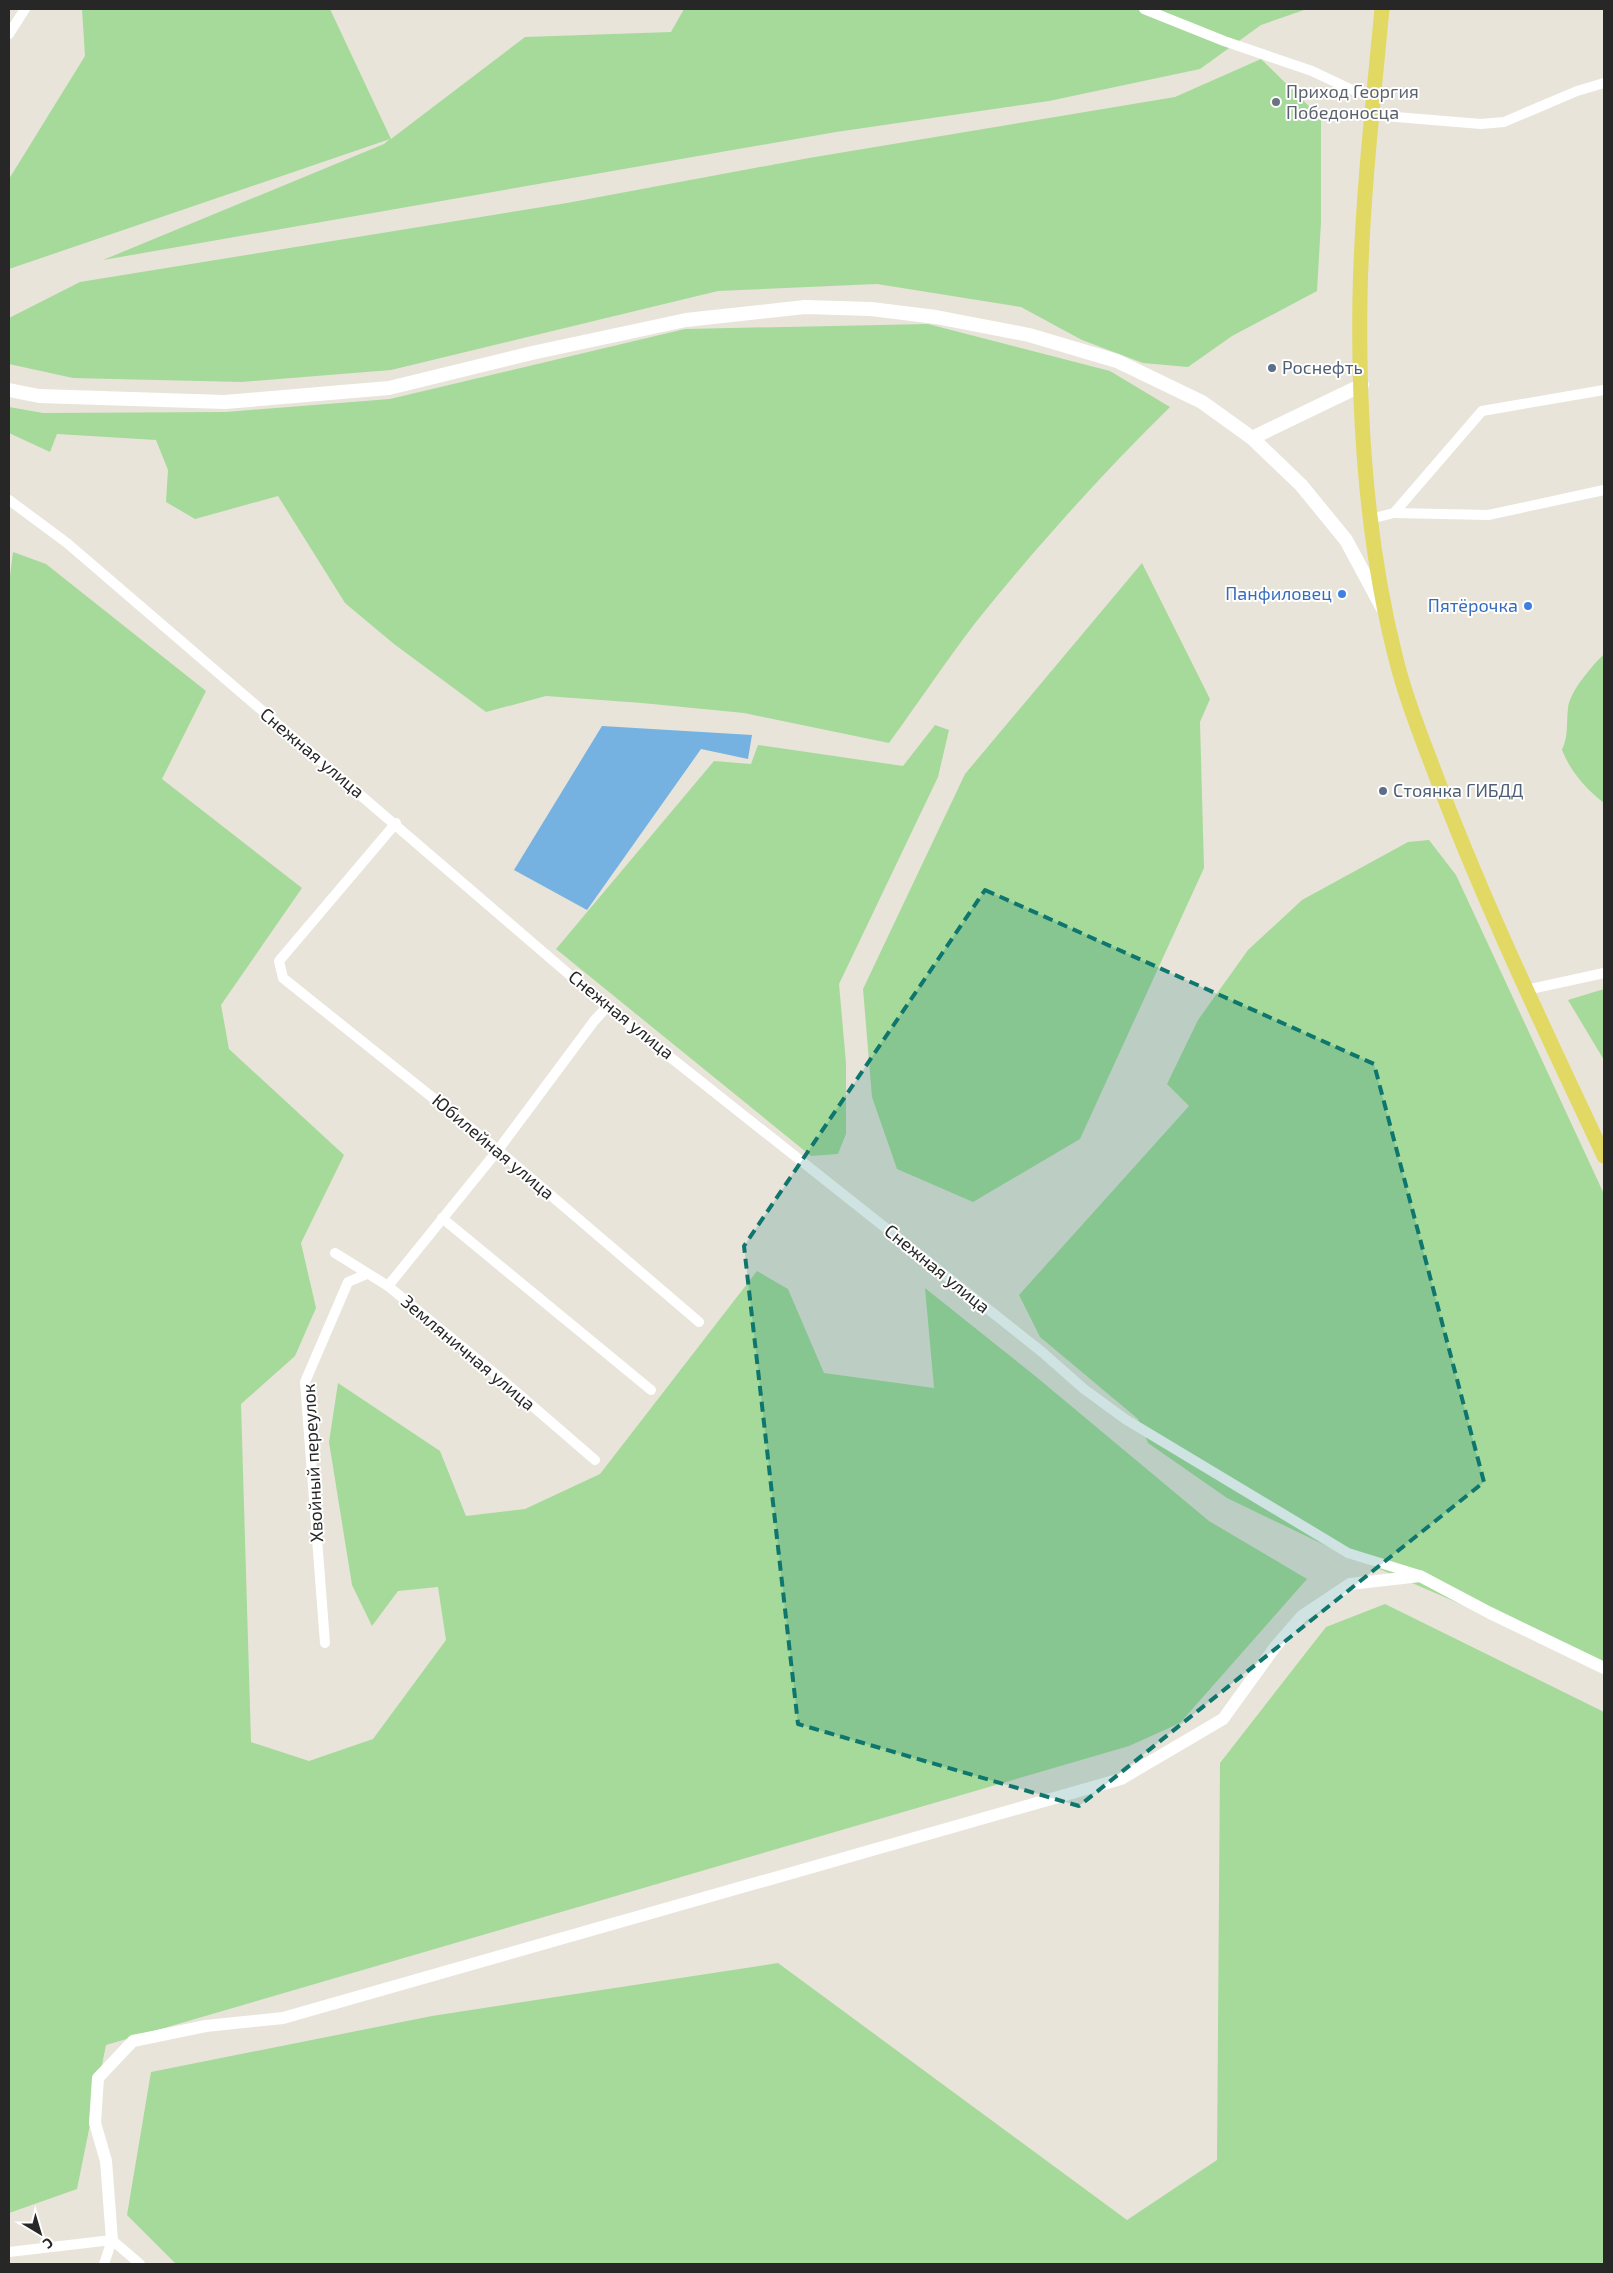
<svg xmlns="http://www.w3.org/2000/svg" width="1613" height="2273" font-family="'Exo 2',sans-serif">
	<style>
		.green { fill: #a5da9a }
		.water { fill: #75b2e1 }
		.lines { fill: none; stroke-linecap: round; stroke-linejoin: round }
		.minor { stroke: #fff; stroke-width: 10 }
		.tertiary { stroke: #fff; stroke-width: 12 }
		.secondary { stroke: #fff; stroke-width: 14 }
		.primary { stroke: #e2d965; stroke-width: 15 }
		.marked { fill: #0f766e; fill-opacity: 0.2; stroke: #0f766e; stroke-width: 4; stroke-dasharray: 10 6; stroke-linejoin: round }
		.worship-dot { fill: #6b7280; stroke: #fff; stroke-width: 2 }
		.service-dot { fill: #5c6f8a; stroke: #fff; stroke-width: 2 }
		.shop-dot { fill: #3f7fe0; stroke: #fff; stroke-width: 2 }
		.labels { text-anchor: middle; stroke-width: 4; stroke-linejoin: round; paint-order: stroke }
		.worship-label { font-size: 18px; fill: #5b616d; stroke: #fff; text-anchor: start }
		.service-label { font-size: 18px; fill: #4e5e75; stroke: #fff; text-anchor: start }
		.shop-label { font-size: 18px; fill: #366cbe; stroke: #fff; text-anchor: end }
		.street-label { font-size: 18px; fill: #272727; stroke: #fff }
	</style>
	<rect width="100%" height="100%" fill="#e8e4d9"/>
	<g class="green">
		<polygon points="82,9 330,9 391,139 525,37 671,32 684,9 1307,9 1261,25 1200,69 1049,101 836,132 103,260 384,144 390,139 9,269 9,179 85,56"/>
		<polygon points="1261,59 1321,118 1321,222 1317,291 1232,336 1188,367 1143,363 1082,340 1021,307 877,284 718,291 391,370 242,382 73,378 9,364 9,318 80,282 567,203 809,158 1175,97"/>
		<path d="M928,324L1110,371L1170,407C1101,475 1037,546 976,622C946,661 918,703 889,743L744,713L642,703L546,696L486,712L394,644L345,603L278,496L195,519L166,502L168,470L156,440L57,434L50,452L9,433V407L43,413L226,412L390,399L685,329Z"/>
		<polygon points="13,552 46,564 206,691 162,779 302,888 221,1005 229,1049 344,1155 301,1243 316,1308 295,1356 241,1404 251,1742 309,1761 373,1739 446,1640 438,1587 398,1591 372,1626 352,1585 329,1442 338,1383 440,1451 466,1516 525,1509 600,1474 757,1271 788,1289 824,1373 934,1388 925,1288 1034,1375 1209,1521 1307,1579 1180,1723 1129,1746 106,2045 77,2189 9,2213 9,583"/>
		<polygon points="1142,563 1210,699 1200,722 1204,868 1080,1139 973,1202 897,1169 872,1097 863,989 965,774"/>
		<path d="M1604,654V803C1585,788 1571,772 1562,750C1569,734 1566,725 1568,708C1570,691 1592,666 1604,654Z"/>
		<polygon points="935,725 949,730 938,777 839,984 846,1063 846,1134 838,1154 811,1156 556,949 714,761 751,764 758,745 903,766"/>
		<polygon points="1429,840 1456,875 1604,1194 1604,1666 1331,1548 1227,1498 1148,1443 1138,1419 1040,1337 1019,1295 1189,1106 1167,1084 1198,1020 1248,950 1302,900 1408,842"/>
		<polygon points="1604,989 1604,1060 1568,1000"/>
		<polygon points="1385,1604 1604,1712 1604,2264 176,2264 127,2215 151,2072 432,2016 778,1963 1127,2220 1217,2160 1220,1763 1326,1627"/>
	</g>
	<polygon class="water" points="602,726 752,735 748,759 701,749 587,910 514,870"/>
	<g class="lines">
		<g class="minor">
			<polyline points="1144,9 1224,41 1312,71 1350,89 1374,97"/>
			<polyline points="9,34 25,9"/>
			<polyline points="1372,115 1481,124 1504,122 1577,91 1604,83"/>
			<polyline points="9,500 67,543 607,1007 1042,1352 1084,1389 1125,1419 1348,1553 1419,1575"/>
			<polyline points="1394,513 1488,515 1604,490"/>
			<polyline points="1370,519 1394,513 1482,411 1604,390"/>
			<polyline points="396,823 279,961 283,978 498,1150 699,1322"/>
			<polyline points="1526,990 1604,973"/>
			<polyline points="442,1218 651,1390"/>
			<polyline points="335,1253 388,1286 493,1372 595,1460"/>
			<polyline points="388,1286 498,1150 594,1021 607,1007"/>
			<polyline points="325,1643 305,1382 348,1282 367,1274"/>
			<polyline points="9,2252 112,2240 140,2264"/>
			<polyline points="104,2264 112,2240"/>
		</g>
		<polyline class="tertiary" points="112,2240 106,2161 95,2123 98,2078 133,2041 206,2026 283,2018 1121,1779 1223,1719 1275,1647 1302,1616 1350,1584 1420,1576 1490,1613 1604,1668"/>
		<g class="secondary">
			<polyline points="9,390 39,396 225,402 389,388 532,353 686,320 805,307 871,309 936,317 1029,335 1117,361 1202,402 1252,438 1301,485 1346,540 1382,607"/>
			<polyline points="1252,438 1362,385"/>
		</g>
		<path class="primary" d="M1382,9C1373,104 1362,200 1360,296C1358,416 1366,542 1396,659C1407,703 1425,746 1441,789C1489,914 1547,1035 1604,1156"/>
	</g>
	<path class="marked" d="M985,890L1374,1064L1484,1482L1079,1806L798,1724L744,1246Z"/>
	<circle class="worship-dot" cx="1276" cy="102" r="5"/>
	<g class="service-dot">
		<circle cx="1272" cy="368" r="5"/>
		<circle cx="1383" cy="791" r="5"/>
	</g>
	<g class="shop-dot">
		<circle cx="1342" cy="594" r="5"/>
		<circle cx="1528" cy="606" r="5"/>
	</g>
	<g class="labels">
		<g class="worship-label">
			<text x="1286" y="98">Приход Георгия<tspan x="1286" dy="21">Победоносца</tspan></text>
		</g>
		<g class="service-label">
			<text x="1282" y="374">Роснефть</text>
			<text x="1393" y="797">Стоянка ГИБДД</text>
		</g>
		<g class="shop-label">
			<text x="1332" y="600">Панфиловец</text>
			<text x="1518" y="612">Пятёрочка</text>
		</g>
		<g class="street-label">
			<text transform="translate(312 753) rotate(40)" y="6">Снежная улица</text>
			<text transform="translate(621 1015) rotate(39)" y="6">Снежная улица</text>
			<text transform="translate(493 1147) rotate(40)" y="6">Юбилейная улица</text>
			<text transform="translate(937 1269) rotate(39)" y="6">Снежная улица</text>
			<text transform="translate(468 1353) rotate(40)" y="6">Земляничная улица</text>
			<text transform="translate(313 1463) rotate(-93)" y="6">Хвойный переулок</text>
		</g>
	</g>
	<rect width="1613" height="2273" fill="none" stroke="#272727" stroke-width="20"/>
	<g transform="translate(40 2233) rotate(142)" stroke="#ffffff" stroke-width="4" paint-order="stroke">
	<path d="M0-4L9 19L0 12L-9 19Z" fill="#272727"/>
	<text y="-8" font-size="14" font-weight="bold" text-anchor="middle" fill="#272727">С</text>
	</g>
</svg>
